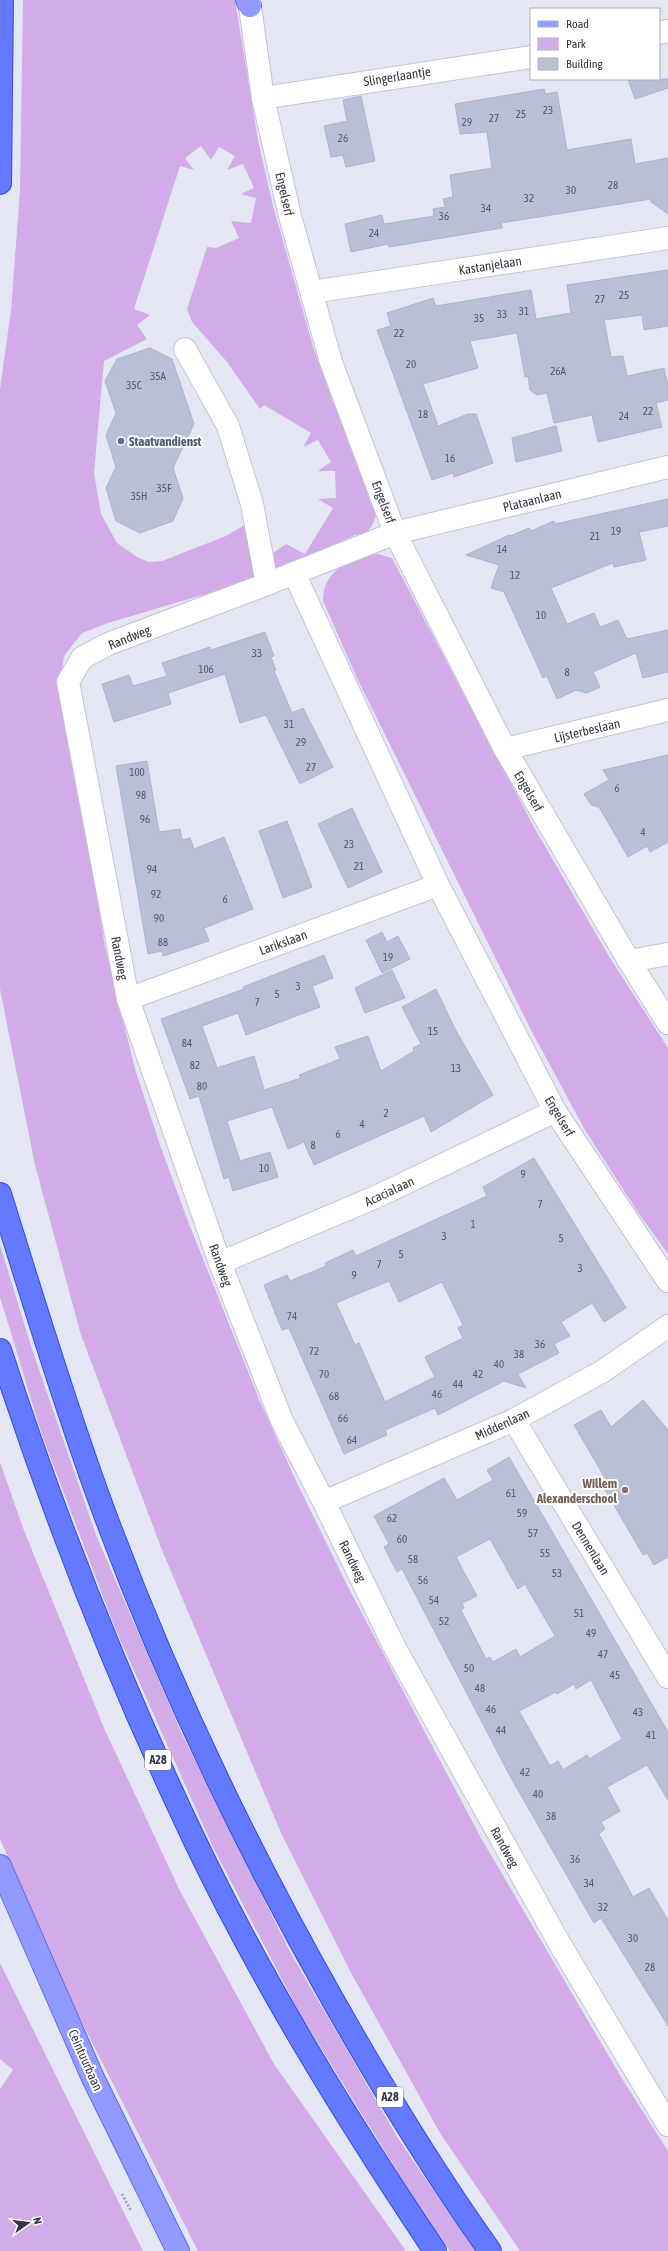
<svg xmlns="http://www.w3.org/2000/svg" width="668" height="2251" font-family="'Asap Condensed',sans-serif">
	<style>
		.green { fill: #d3abe9 }
		.building { fill: #b9bfd5; stroke: #acb3d0; fill-rule: evenodd }
		.lines { fill: none; stroke-linecap: round; stroke-linejoin: round }
		.minor-casing { stroke: #c0c4d9; stroke-width: 24 }
		.major-casing { stroke: #5d6ce8; stroke-width: 24 }
		.highway-casing { stroke: #2e4ee3; stroke-width: 24 }
		.path { stroke: #979ec1; stroke-width: 2.5; stroke-dasharray: 2 2; stroke-linecap: butt }
		.minor { stroke: #fff; stroke-width: 22 }
		.major { stroke: #919bff; stroke-width: 22 }
		.highway { stroke: #6379ff; stroke-width: 22 }
		.service-dot { fill: #5c6f8a; stroke: #fff; stroke-width: 1.5 }
		.education-dot { fill: #8d6e63; stroke: #fff; stroke-width: 1.5 }
		.labels { text-anchor: middle; stroke-width: 4; stroke-linejoin: round; paint-order: stroke }
		.number-label { font-size: 11px; fill: #555969 }
		.shield { fill: #fff; stroke: #71737d; stroke-width: 1 }
		.shield-label { font-size: 12px; font-weight: bold; fill: #343745 }
		.street-label { font-size: 13px; fill: #343745; stroke: #fff }
		.service-label { font-size: 13px; font-weight: bold; fill: #4e5e75; stroke: #fff; text-anchor: start }
		.education-label { font-size: 13px; font-weight: bold; fill: #785e54; stroke: #fff; text-anchor: end }
	</style>
	<rect width="100%" height="100%" fill="#e4e6f3"/>
	<g class="green">
		<polygon points="23,0 235,0 258,140 273,206 314,350 376,516 372,526 365,534 355,535 275,571 269,562 273,553 286,544 305,554 333,508 318,499 336,498 335,471 318,471 331,462 318,440 303,447 311,433 264,405 260,409 227,362 192,322 187,309 207,247 216,248 239,238 231,221 251,223 256,198 241,194 254,188 243,164 227,170 235,156 219,147 211,160 201,146 185,158 194,170 180,166 134,309 150,315 137,325 147,339 104,361 94,473 101,514 117,543 137,557 149,562 162,561 226,536 248,523 250,552 256,579 108,623 82,633 64,656 62,671 105,947 135,1069 161,1148 189,1224 259,1399 297,1483 347,1585 481,1838 621,2077 668,2151 668,2251 520,2251 440,2133 350,1971 281,1833 162,1550 81,1335 35,1165 0,989 0,389 11,310 20,191"/>
		<path d="M378,554L392,558L535,829L610,958L668,1048V1254L637,1211L585,1130L531,1030L357,678L323,601C323,569 351,559 378,554Z"/>
		<polygon points="0,1245 32,1349 96,1535 181,1732 290,1952 399,2140 475,2251 450,2251 423,2213 300,2014 213,1847 115,1628 42,1435 0,1297"/>
		<polygon points="0,1462 23,1528 104,1728 180,1891 274,2064 406,2251 198,2251 70,1999 0,1839"/>
		<polygon points="0,1963 143,2251 0,2251 0,2089 13,2070 0,2059"/>
	</g>
	<g class="building">
		<polygon points="628,79 668,79 668,88 635,99"/>
		<polygon points="544,89 545,94 557,92 567,150 631,139 635,164 668,158 668,214 651,202 651,199 501,223 502,228 389,247 388,244 351,252 345,224 382,215 384,224 434,216 433,209 445,207 443,199 453,197 450,175 492,168 487,132 460,134 455,104"/>
		<polygon points="361,96 375,161 346,167 343,155 331,157 324,126 347,121 343,100"/>
		<polygon points="668,270 668,326 644,330 642,315 604,320 611,357 623,356 627,376 664,368 668,386 668,400 656,403 662,427 598,442 592,415 554,423 547,393 537,395 530,390 528,376 525,377 517,333 470,341 478,368 423,384 438,426 468,414 476,414 493,463 454,477 453,473 432,480 377,330 391,326 387,313 433,298 436,306 531,290 536,319 571,313 567,285"/>
		<polygon points="150,348 172,359 194,424 173,468 183,498 173,521 140,533 116,521 106,488 116,467 106,435 116,413 105,381 117,359"/>
		<polygon points="556,426 562,451 516,462 512,438"/>
		<polygon points="668,499 668,526 639,532 646,560 614,567 613,563 551,588 567,624 594,613 600,627 618,620 627,639 668,630 668,672 643,678 636,653 593,672 600,687 587,693 576,690 557,699 547,676 543,678 504,592 491,588 499,565 466,555 509,535 510,536 529,528 531,531 554,521 555,524"/>
		<polygon points="265,632 274,656 271,657 276,670 274,671 292,713 303,708 333,767 300,784 266,715 240,723 225,674 168,693 171,704 114,722 102,684 129,675 133,686 167,676 162,663 210,647 211,650"/>
		<polygon points="668,755 668,842 650,852 647,846 628,857 599,807 591,805 584,794 609,780 603,770"/>
		<polygon points="147,761 159,832 180,829 182,840 190,838 194,849 224,837 253,909 204,928 209,941 163,956 162,951 148,954 116,766"/>
		<polygon points="352,808 382,872 348,888 318,824"/>
		<polygon points="287,821 312,887 283,898 259,831"/>
		<polygon points="382,932 387,942 398,936 410,959 382,973 366,940"/>
		<polygon points="324,955 333,978 312,986 320,1007 246,1035 238,1013 202,1026 217,1068 254,1056 264,1090 301,1078 299,1075 340,1059 335,1047 368,1036 381,1071 414,1051 413,1048 421,1044 402,1007 436,989 455,1029 493,1095 431,1132 424,1116 314,1165 304,1142 288,1149 272,1107 227,1121 240,1161 270,1152 278,1177 233,1191 229,1177 224,1179 199,1096 190,1099 161,1019 244,989 243,987"/>
		<polygon points="392,970 405,998 365,1013 355,988"/>
		<path d="M534,1158L626,1308L604,1322L592,1303L561,1322L570,1336L554,1344L559,1353L518,1374L526,1388L504,1381L438,1415L435,1408L385,1430L387,1435L344,1454L289,1328L282,1330L264,1285L287,1275L290,1281L326,1266L325,1263L353,1250L356,1256L487,1196L483,1187ZM389,1281L399,1302L442,1282L463,1325L458,1328L463,1338L425,1357L435,1377L385,1402L359,1343L355,1345L336,1303Z"/>
		<polygon points="643,1400 668,1430 668,1557 654,1565 647,1553 643,1555 603,1486 608,1483 574,1425 601,1410 611,1427"/>
		<path d="M509,1457L668,1732V1800L647,1765L607,1787L620,1811L601,1822L605,1829L599,1834L633,1897L649,1888L668,1920V2026L601,1918L594,1923L510,1776L402,1569L397,1572L384,1547L389,1544L374,1516L444,1478L457,1500L493,1480L487,1470ZM490,1539L518,1589L525,1584L555,1636L520,1657L516,1649L493,1662L490,1657L486,1659L461,1610L464,1608L462,1603L477,1596L456,1557ZM591,1680L622,1739L589,1759L587,1755L563,1770L558,1761L550,1766L519,1711L556,1692L557,1694L574,1684L576,1689Z"/>
	</g>
	<g class="lines">
		<g class="minor-casing">
			<g id="minor">
				<polyline points="249,0 263,98 290,216 331,362 395,533 505,749 629,961 668,1023"/>
				<polyline points="659,33 668,31"/>
				<polyline points="263,98 531,57"/>
				<polyline points="312,292 668,238"/>
				<polyline points="185,349 228,426 252,504 267,584"/>
				<polyline points="668,467 395,533 267,584 108,644 82,658 68,682 128,999 220,1263 282,1421 324,1502 395,1648 561,1946 668,2125"/>
				<polyline points="294,573 438,885 555,1111 668,1281"/>
				<polyline points="505,749 668,710"/>
				<polyline points="629,961 668,954"/>
				<polyline points="128,999 438,885"/>
				<polyline points="220,1263 378,1196 555,1111"/>
				<polyline points="514,1420 668,1677"/>
				<polyline points="324,1502 514,1420 603,1371 668,1326"/>
			</g>
		</g>
		<g class="major-casing">
			<g id="major">
				<polyline points="247,0 250,6"/>
				<polyline points="0,1866 93,2078 178,2251"/>
			</g>
		</g>
		<g class="highway-casing">
			<g id="highway">
				<polyline points="0,183 2,0"/>
				<path d="M0,1194C31,1293 61,1393 96,1490C160,1667 241,1838 334,2002C382,2087 433,2171 490,2251"/>
				<path d="M0,1350C54,1517 118,1679 193,1837C262,1982 346,2118 435,2251"/>
			</g>
		</g>
		<polyline class="path" points="122,2194 131,2211"/>
		<use href="#minor" class="minor"/>
		<use href="#major" class="major"/>
		<use href="#highway" class="highway"/>
	</g>
	<circle class="service-dot" cx="121" cy="441" r="4"/>
	<circle class="education-dot" cx="625" cy="1490" r="4"/>
	<g class="labels">
		<g class="number-label">
			<text x="548" y="114">23</text>
			<text x="521" y="118">25</text>
			<text x="494" y="122">27</text>
			<text x="467" y="126">29</text>
			<text x="343" y="142">26</text>
			<text x="613" y="189">28</text>
			<text x="571" y="194">30</text>
			<text x="529" y="202">32</text>
			<text x="486" y="212">34</text>
			<text x="444" y="220">36</text>
			<text x="374" y="237">24</text>
			<text x="624" y="299">25</text>
			<text x="600" y="303">27</text>
			<text x="524" y="315">31</text>
			<text x="502" y="318">33</text>
			<text x="479" y="322">35</text>
			<text x="399" y="337">22</text>
			<text x="411" y="368">20</text>
			<text x="558" y="375">26A</text>
			<text x="158" y="380">35A</text>
			<text x="134" y="389">35C</text>
			<text x="648" y="415">22</text>
			<text x="423" y="418">18</text>
			<text x="624" y="420">24</text>
			<text x="450" y="462">16</text>
			<text x="164" y="492">35F</text>
			<text x="139" y="500">35H</text>
			<text x="616" y="535">19</text>
			<text x="595" y="540">21</text>
			<text x="502" y="553">14</text>
			<text x="515" y="579">12</text>
			<text x="541" y="619">10</text>
			<text x="257" y="657">33</text>
			<text x="206" y="673">106</text>
			<text x="567" y="676">8</text>
			<text x="289" y="728">31</text>
			<text x="301" y="746">29</text>
			<text x="311" y="771">27</text>
			<text x="137" y="776">100</text>
			<text x="617" y="792">6</text>
			<text x="141" y="799">98</text>
			<text x="145" y="823">96</text>
			<text x="643" y="836">4</text>
			<text x="349" y="848">23</text>
			<text x="359" y="870">21</text>
			<text x="152" y="873">94</text>
			<text x="156" y="898">92</text>
			<text x="225" y="903">6</text>
			<text x="159" y="922">90</text>
			<text x="163" y="946">88</text>
			<text x="388" y="961">19</text>
			<text x="298" y="990">3</text>
			<text x="277" y="998">5</text>
			<text x="257" y="1006">7</text>
			<text x="433" y="1035">15</text>
			<text x="187" y="1047">84</text>
			<text x="195" y="1069">82</text>
			<text x="456" y="1072">13</text>
			<text x="202" y="1090">80</text>
			<text x="386" y="1117">2</text>
			<text x="362" y="1128">4</text>
			<text x="338" y="1138">6</text>
			<text x="313" y="1149">8</text>
			<text x="264" y="1172">10</text>
			<text x="523" y="1178">9</text>
			<text x="540" y="1208">7</text>
			<text x="473" y="1228">1</text>
			<text x="444" y="1240">3</text>
			<text x="561" y="1242">5</text>
			<text x="401" y="1258">5</text>
			<text x="379" y="1268">7</text>
			<text x="580" y="1272">3</text>
			<text x="354" y="1279">9</text>
			<text x="292" y="1320">74</text>
			<text x="540" y="1348">36</text>
			<text x="314" y="1355">72</text>
			<text x="519" y="1358">38</text>
			<text x="499" y="1368">40</text>
			<text x="324" y="1378">70</text>
			<text x="478" y="1378">42</text>
			<text x="458" y="1388">44</text>
			<text x="437" y="1398">46</text>
			<text x="334" y="1400">68</text>
			<text x="343" y="1422">66</text>
			<text x="352" y="1444">64</text>
			<text x="511" y="1497">61</text>
			<text x="522" y="1517">59</text>
			<text x="392" y="1522">62</text>
			<text x="533" y="1537">57</text>
			<text x="402" y="1543">60</text>
			<text x="545" y="1557">55</text>
			<text x="413" y="1563">58</text>
			<text x="557" y="1577">53</text>
			<text x="423" y="1584">56</text>
			<text x="434" y="1604">54</text>
			<text x="579" y="1617">51</text>
			<text x="444" y="1625">52</text>
			<text x="591" y="1637">49</text>
			<text x="603" y="1658">47</text>
			<text x="469" y="1672">50</text>
			<text x="615" y="1679">45</text>
			<text x="480" y="1692">48</text>
			<text x="491" y="1713">46</text>
			<text x="638" y="1716">43</text>
			<text x="501" y="1734">44</text>
			<text x="651" y="1739">41</text>
			<text x="525" y="1776">42</text>
			<text x="538" y="1798">40</text>
			<text x="551" y="1820">38</text>
			<text x="575" y="1863">36</text>
			<text x="589" y="1887">34</text>
			<text x="603" y="1911">32</text>
			<text x="633" y="1942">30</text>
			<text x="650" y="1971">28</text>
		</g>
		<g class="shield">
			<rect x="145" y="1750" width="26" height="20" rx="3"/>
			<rect x="377" y="2087" width="26" height="20" rx="3"/>
		</g>
		<g class="shield-label">
			<text x="158" y="1764">A28</text>
			<text x="390" y="2101">A28</text>
		</g>
		<g class="street-label">
			<text transform="translate(397 76) rotate(-9)" y="5">Slingerlaantje</text>
			<text transform="translate(285 194) rotate(77)" y="5">Engelserf</text>
			<text transform="translate(490 265) rotate(-9)" y="5">Kastanjelaan</text>
			<text transform="translate(532 500) rotate(-14)" y="5">Plataanlaan</text>
			<text transform="translate(384 502) rotate(69)" y="5">Engelserf</text>
			<text transform="translate(129 637) rotate(-22)" y="5">Randweg</text>
			<text transform="translate(587 730) rotate(-13)" y="5">Lijsterbeslaan</text>
			<text transform="translate(529 791) rotate(60)" y="5">Engelserf</text>
			<text transform="translate(283 942) rotate(-20)" y="5">Larikslaan</text>
			<text transform="translate(120 958) rotate(79)" y="5">Randweg</text>
			<text transform="translate(560 1116) rotate(59)" y="5">Engelserf</text>
			<text transform="translate(389 1191) rotate(-25)" y="5">Acacialaan</text>
			<text transform="translate(221 1265) rotate(70)" y="5">Randweg</text>
			<text transform="translate(502 1424) rotate(-25)" y="5">Middenlaan</text>
			<text transform="translate(591 1548) rotate(59)" y="5">Dennenlaan</text>
			<text transform="translate(353 1561) rotate(64)" y="5">Randweg</text>
			<text transform="translate(505 1847) rotate(61)" y="5">Randweg</text>
			<text transform="translate(86 2060) rotate(66)" y="5">Ceintuurbaan</text>
		</g>
		<g class="service-label">
			<text x="129" y="446">Staatvandienst</text>
		</g>
		<g class="education-label">
			<text x="617" y="1488">Willem<tspan x="617" dy="15">Alexanderschool</tspan></text>
		</g>
	</g>
	<rect x="530" y="8" width="130" height="72" fill="#ffffff" stroke="#aeafb5"/>
	<rect x="538" y="21" width="20" height="6" fill="#919bff" stroke="#aeafb5"/>
	<text x="566" y="28" font-size="12" fill="#343745">Road</text>
	<rect x="538" y="38" width="20" height="12" fill="#d3abe9" stroke="#aeafb5"/>
	<text x="566" y="48" font-size="12" fill="#343745">Park</text>
	<rect x="538" y="58" width="20" height="12" fill="#b9bfd5" stroke="#aeafb5"/>
	<text x="566" y="68" font-size="12" fill="#343745">Building</text>
	<g transform="translate(28 2223) rotate(76)" stroke="#ffffff" stroke-width="3" paint-order="stroke">
	<path d="M0-3L7 15L0 10L-7 15Z" fill="#343745"/>
	<text y="-6" font-size="11" font-weight="bold" text-anchor="middle" fill="#343745">N</text>
	</g>
</svg>
